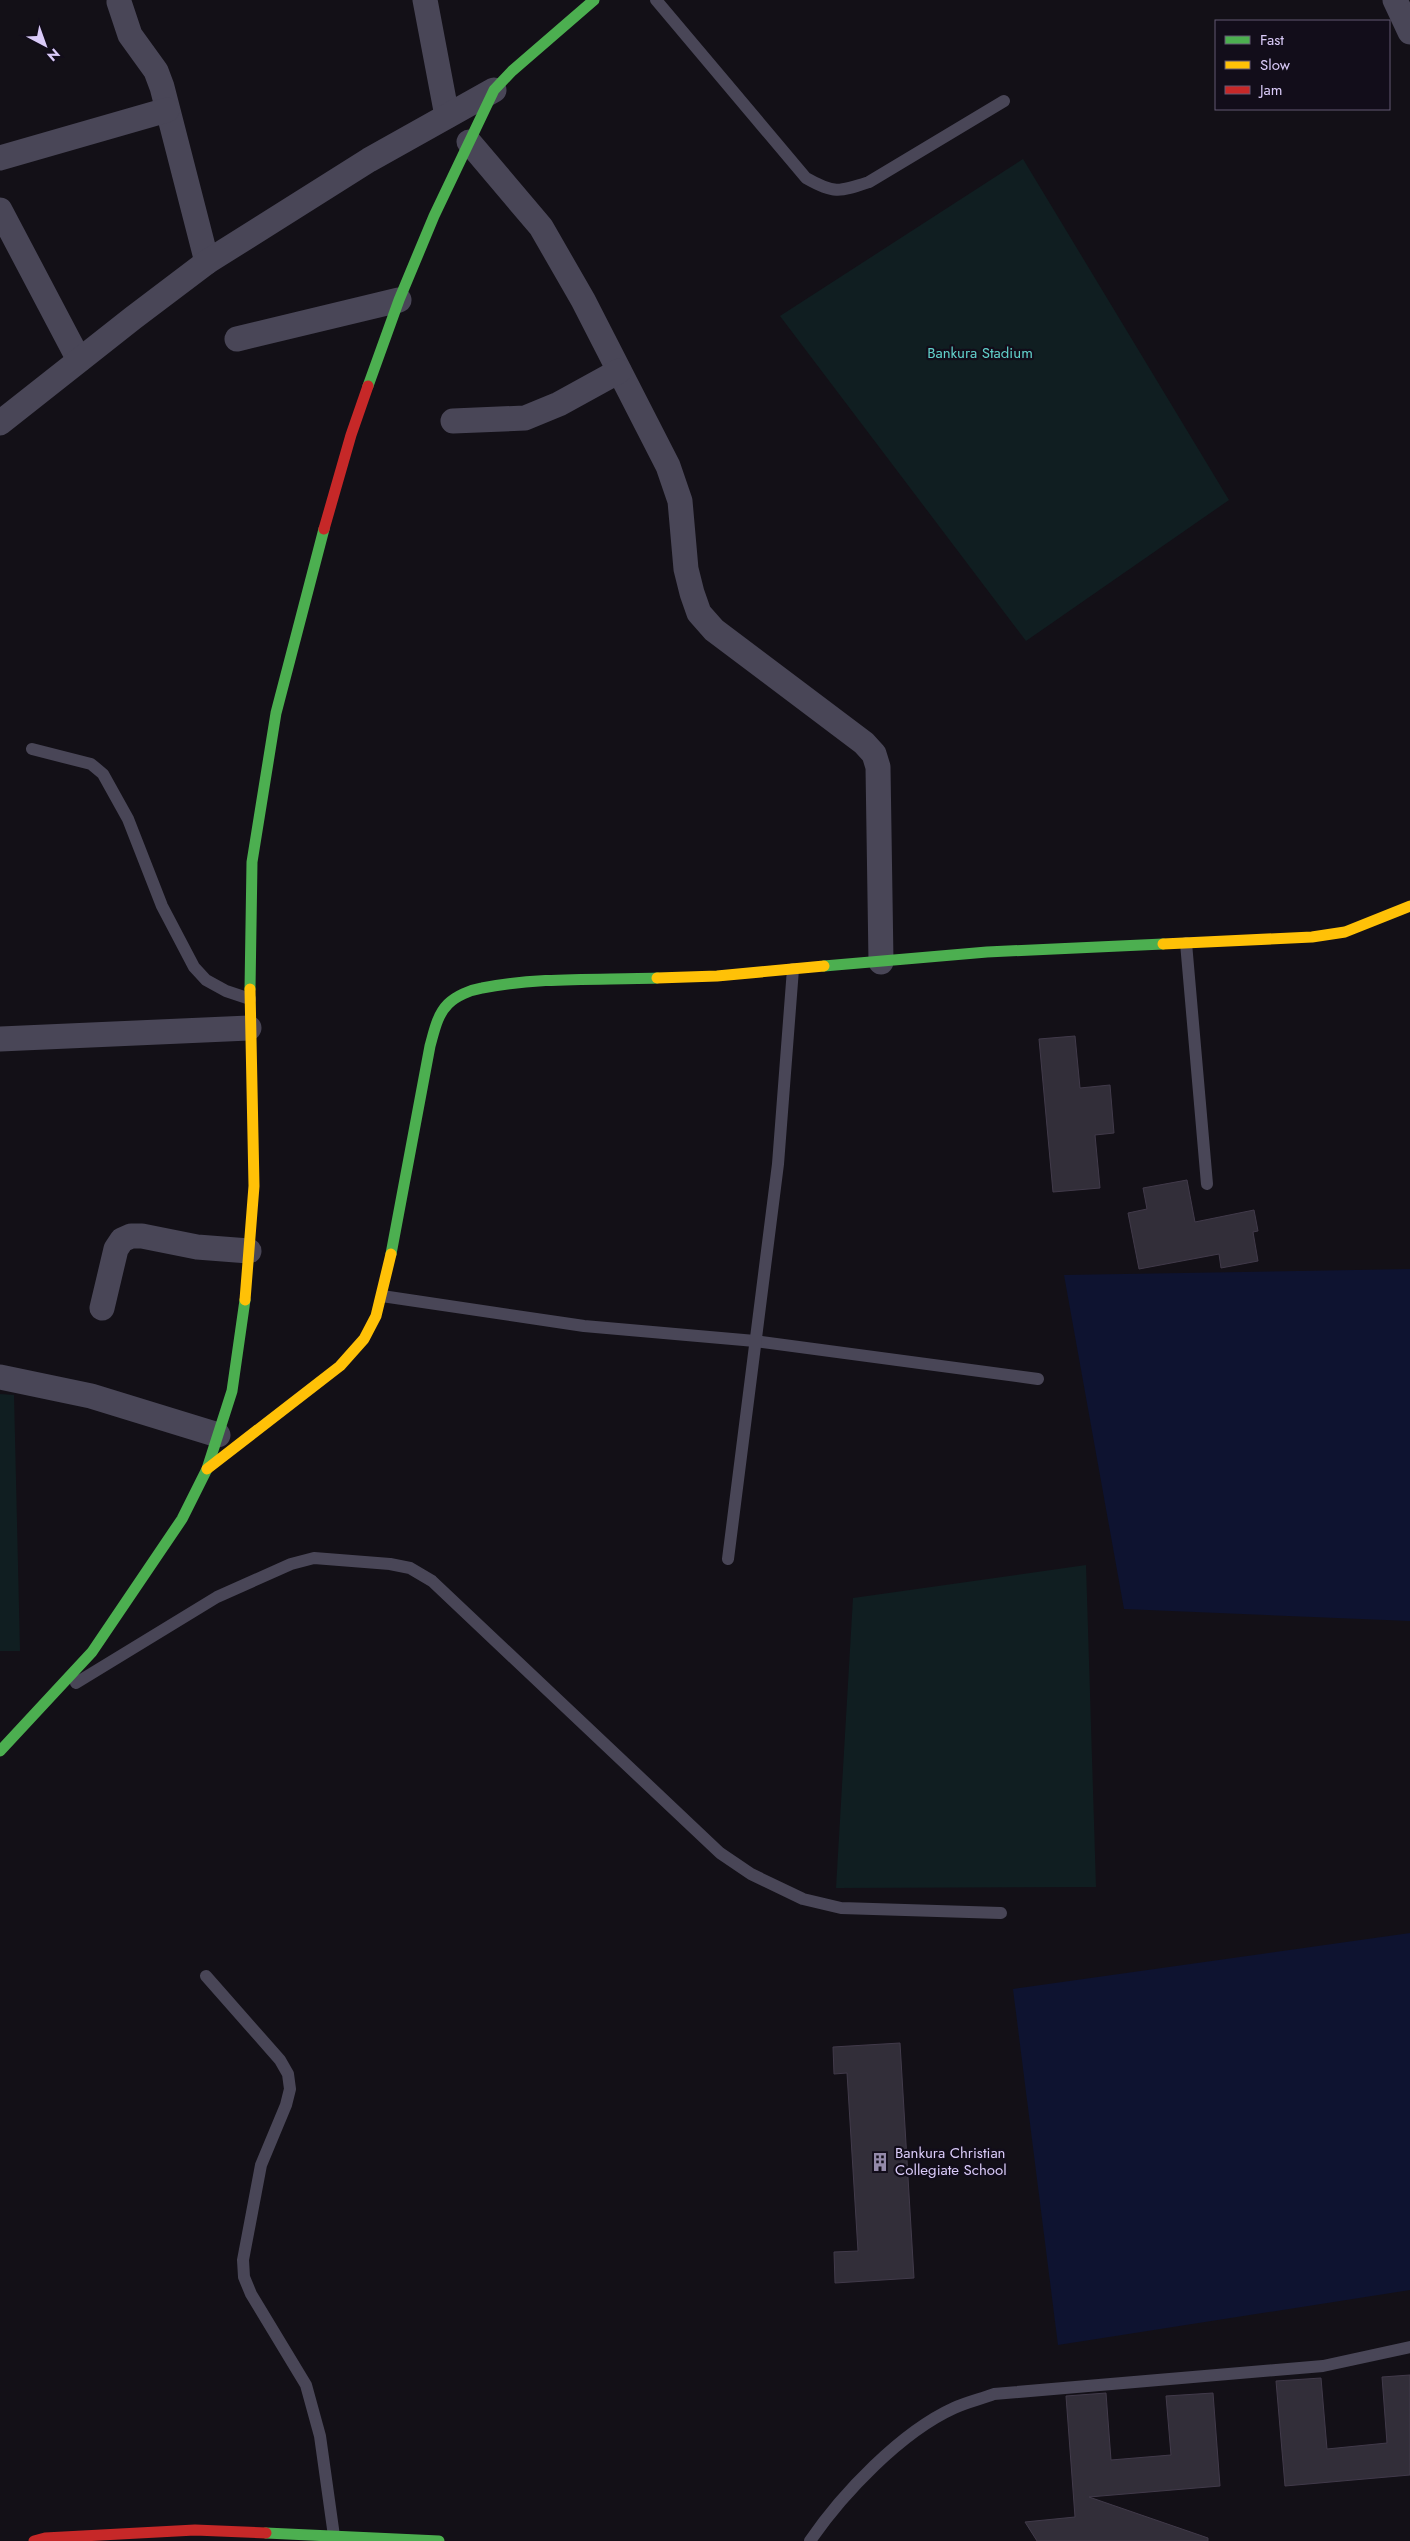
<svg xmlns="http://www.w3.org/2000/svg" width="1410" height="2541" font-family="Jost,sans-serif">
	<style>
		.green { fill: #101e21 }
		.water { fill: #0e1330 }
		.building { fill: #322e39; stroke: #413a4a }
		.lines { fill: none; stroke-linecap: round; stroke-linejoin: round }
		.lane { stroke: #494657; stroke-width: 12 }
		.street { stroke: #494657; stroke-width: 25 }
		.fast { stroke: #4caf50; stroke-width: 11 }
		.slow { stroke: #ffc107; stroke-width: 11 }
		.jam { stroke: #c62828; stroke-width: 11 }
		.labels { text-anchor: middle; stroke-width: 4.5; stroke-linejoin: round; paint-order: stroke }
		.park-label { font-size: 15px; fill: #61cfca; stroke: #120d1a }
		.poi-label { font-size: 15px; fill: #dacbf9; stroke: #120d1a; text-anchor: start }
	</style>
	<rect width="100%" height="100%" fill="#131017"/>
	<g class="green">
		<polygon points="1023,159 1229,500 1026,641 780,316"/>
		<polygon points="0,1394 14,1395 20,1651 0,1651"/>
		<polygon points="1086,1565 1096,1887 836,1888 853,1598"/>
	</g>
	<g class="water">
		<polygon points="1410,1269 1410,1621 1124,1609 1064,1275"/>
		<polygon points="1410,1933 1410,2290 1058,2345 1013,1989"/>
	</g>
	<g class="building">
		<polygon points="1075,1036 1080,1088 1110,1085 1114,1133 1095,1135 1100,1188 1053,1192 1039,1039"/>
		<polygon points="1187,1180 1195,1222 1254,1210 1258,1231 1253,1232 1258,1261 1221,1268 1219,1254 1139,1269 1128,1213 1147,1209 1143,1188"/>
		<polygon points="900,2043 914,2278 835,2283 834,2252 858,2251 847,2073 834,2074 833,2047"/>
		<polygon points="1410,2375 1410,2475 1285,2486 1276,2381 1321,2378 1327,2449 1387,2443 1382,2377"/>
		<polygon points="1106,2393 1111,2460 1171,2455 1166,2396 1213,2393 1220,2486 1089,2497 1208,2538 1208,2541 1037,2541 1025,2522 1075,2517 1066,2396"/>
	</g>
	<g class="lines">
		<g class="lane">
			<path d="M656,0L806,178C834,194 839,192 869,182L1004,101"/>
			<polyline points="32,749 91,764 103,774 128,819 162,906 194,967 206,980 226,991 250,999"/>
			<polyline points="1186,943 1207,1184"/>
			<polyline points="382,1296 584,1326 755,1341 1038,1379"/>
			<polyline points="728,1559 778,1164 793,969"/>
			<polyline points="76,1683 217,1597 291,1564 314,1558 390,1564 410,1568 432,1581 720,1853 751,1874 803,1899 841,1908 1001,1913"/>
			<polyline points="206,1976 280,2060 288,2074 290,2089 286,2105 261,2165 243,2260 244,2277 251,2294 306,2385 320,2436 334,2536"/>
			<path d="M810,2541C842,2494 901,2432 954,2408C967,2402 981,2399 994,2394L1323,2366L1410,2347"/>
		</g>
		<g class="street">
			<polyline points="425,0 447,116"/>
			<polyline points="1395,0 1410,32"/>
			<polyline points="119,2 130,35 156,71 162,87 207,262"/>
			<polyline points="469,142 541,227 583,300 668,466 680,501 686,569 692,593 699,613 714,630 864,743 874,754 878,767 881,962"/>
			<polyline points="0,158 167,110"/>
			<polyline points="0,210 79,360"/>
			<polyline points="237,339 399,300"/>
			<polyline points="453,421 525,418 559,404 619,371"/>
			<polyline points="0,423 133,318 207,262 369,160 494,90"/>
			<polyline points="0,1039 249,1028"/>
			<polyline points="102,1308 116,1249 122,1240 131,1236 142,1236 197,1247 249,1251"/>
			<polyline points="0,1377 91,1396 218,1435"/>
		</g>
		<g class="fast">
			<polyline points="368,386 399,300 434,216 494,90 512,71 594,0"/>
			<polyline points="824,966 987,952 1163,944"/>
			<polyline points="250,989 252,862 276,713 324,529"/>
			<path d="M391,1254L430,1046C434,1032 437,1015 448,1004C456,996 470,990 482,988C538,977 599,980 657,978"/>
			<polyline points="0,1751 92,1652 182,1519 207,1469 232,1391 245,1300"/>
			<polyline points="266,2533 439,2541"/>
		</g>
		<g class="slow">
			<polyline points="1163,944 1312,937 1345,932 1410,906"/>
			<polyline points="657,978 717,976 824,966"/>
			<polyline points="245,1300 254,1186 250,989"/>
			<polyline points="207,1469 340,1366 364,1339 376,1316 391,1254"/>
		</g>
		<g class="jam">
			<polyline points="324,529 351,435 368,386"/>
			<polyline points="34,2541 45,2538 195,2530 266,2533"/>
		</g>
	</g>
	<defs>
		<g id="building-bare" transform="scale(1.5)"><path d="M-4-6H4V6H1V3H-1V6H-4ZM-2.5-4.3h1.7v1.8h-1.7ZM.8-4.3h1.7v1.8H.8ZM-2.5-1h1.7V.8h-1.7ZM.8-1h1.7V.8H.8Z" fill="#948aaa" stroke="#120d1a" stroke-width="2.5" paint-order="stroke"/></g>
	</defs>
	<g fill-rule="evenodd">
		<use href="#building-bare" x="880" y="2162"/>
	</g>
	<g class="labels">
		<g class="park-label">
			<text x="980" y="358">Bankura Stadium</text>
		</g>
		<g class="poi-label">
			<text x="895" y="2158">Bankura Christian<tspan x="895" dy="17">Collegiate School</tspan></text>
		</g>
	</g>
	<rect x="1215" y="20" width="175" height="90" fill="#120d1a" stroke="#625973"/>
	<rect x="1225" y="36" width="25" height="8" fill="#4caf50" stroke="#625973"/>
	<text x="1260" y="45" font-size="15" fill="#dacbf9">Fast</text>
	<rect x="1225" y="61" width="25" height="8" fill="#ffc107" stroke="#625973"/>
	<text x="1260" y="70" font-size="15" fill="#dacbf9">Slow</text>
	<rect x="1225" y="86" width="25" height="8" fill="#c62828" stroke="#625973"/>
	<text x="1260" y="95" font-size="15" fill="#dacbf9">Jam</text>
	<g transform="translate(45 45) rotate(139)" stroke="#120d1a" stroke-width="4" paint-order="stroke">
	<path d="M0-4L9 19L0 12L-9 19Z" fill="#dacbf9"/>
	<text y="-8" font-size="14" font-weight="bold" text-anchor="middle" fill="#dacbf9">N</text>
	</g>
</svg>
